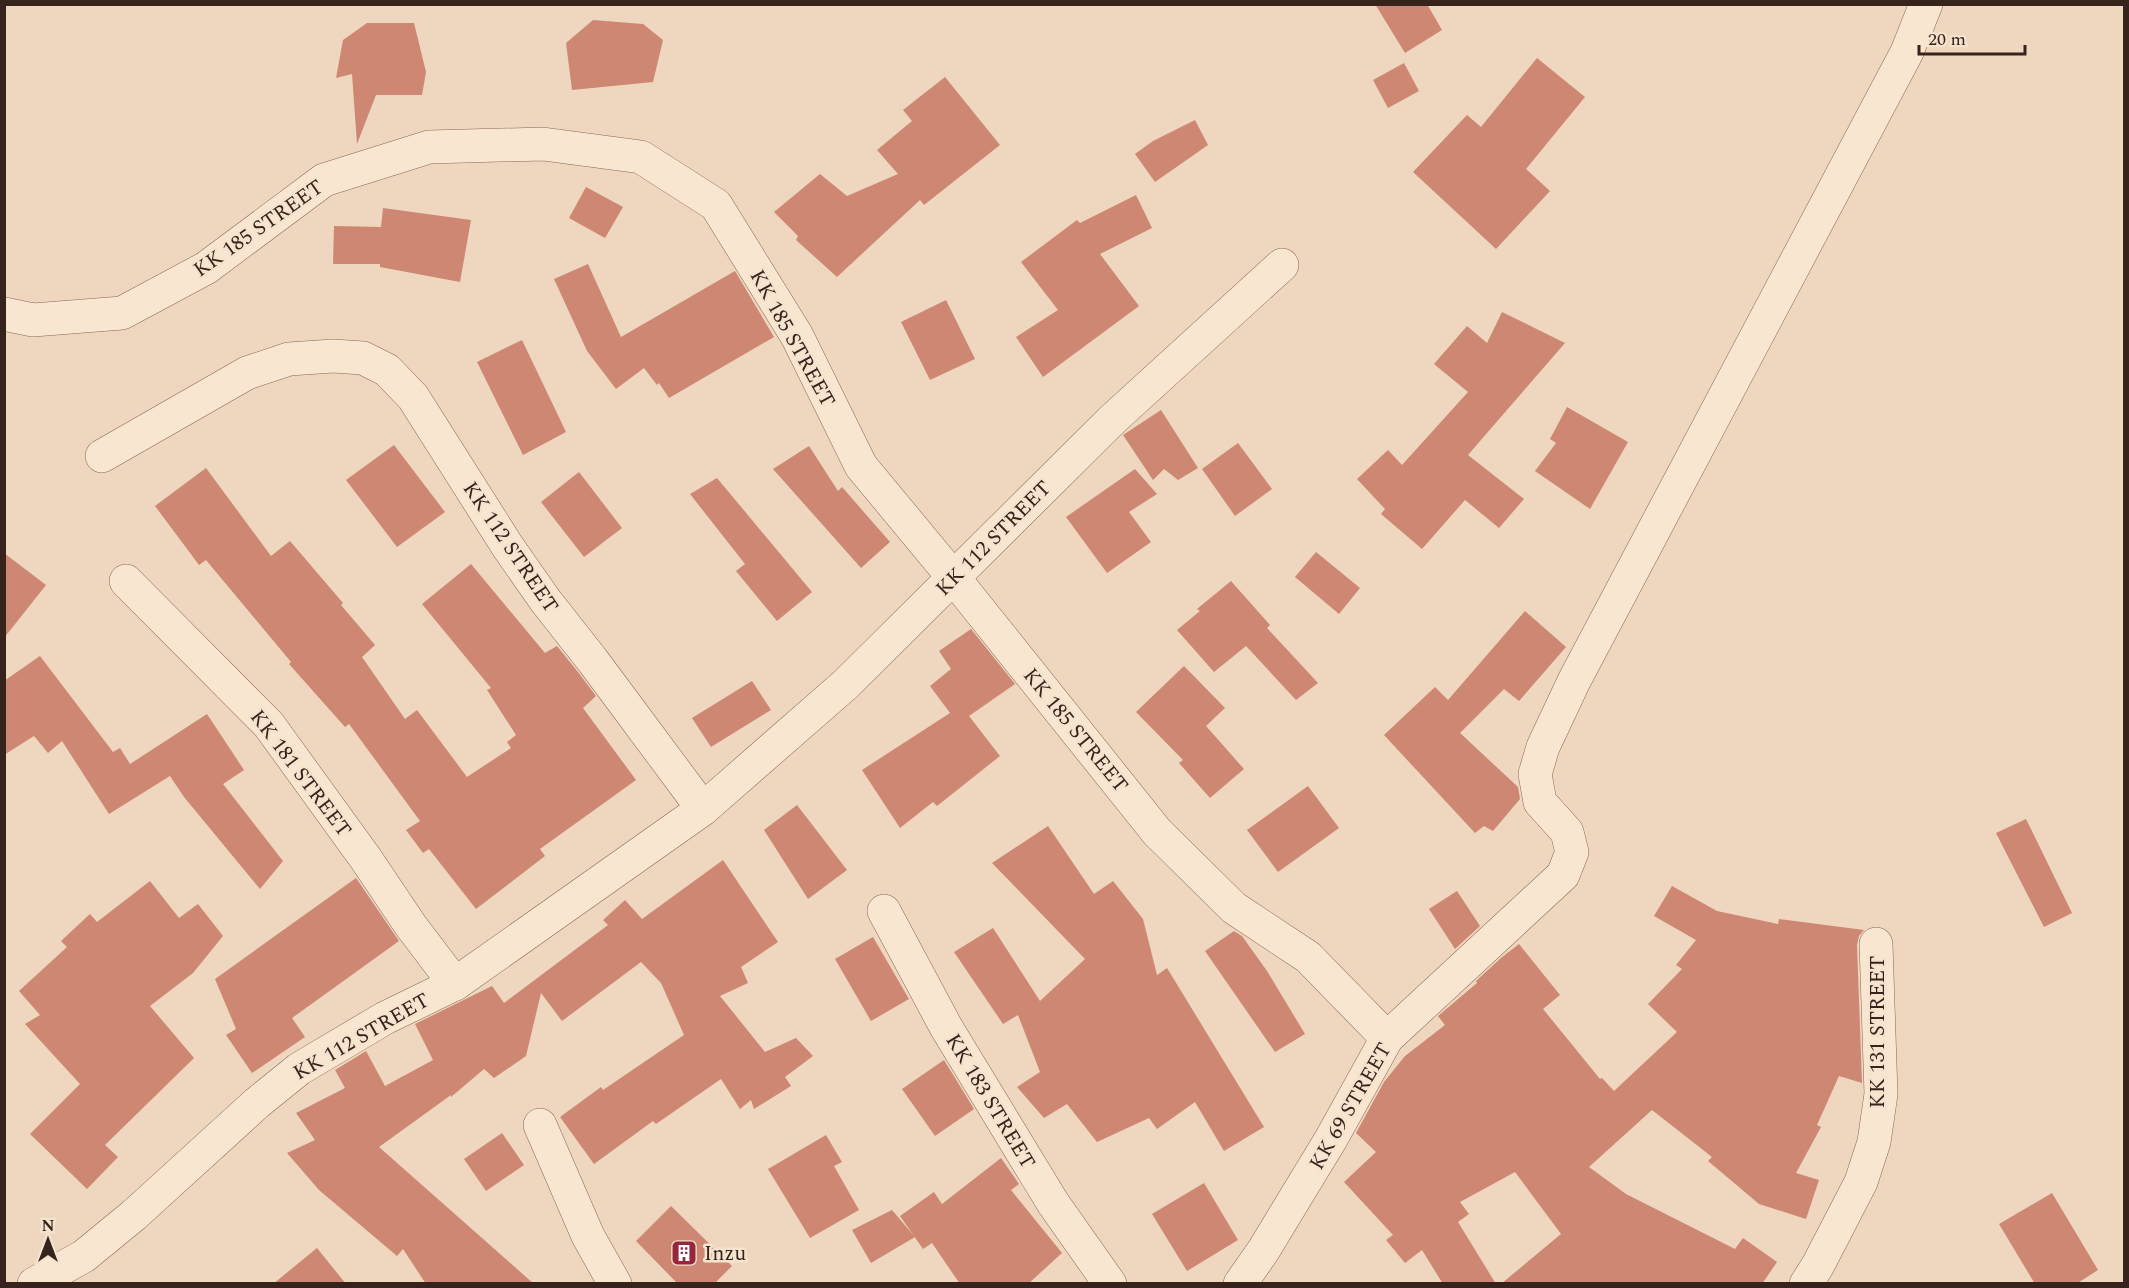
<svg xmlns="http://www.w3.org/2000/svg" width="2129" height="1288" font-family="Spectral,serif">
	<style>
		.building { fill: #cd8773 }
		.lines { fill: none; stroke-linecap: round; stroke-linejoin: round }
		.street-casing { stroke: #876757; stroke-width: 34 }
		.street { stroke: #f9e6d1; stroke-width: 33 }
		.labels { text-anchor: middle; stroke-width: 5; stroke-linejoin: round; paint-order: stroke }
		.street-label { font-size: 21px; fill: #36231c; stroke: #f6e3ce }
		.poi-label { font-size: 21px; fill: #36231c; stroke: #f6e3ce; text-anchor: start }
	</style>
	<rect width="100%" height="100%" fill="#eed7be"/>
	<g class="building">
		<polygon points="1375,4 1427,4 1442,30 1405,53"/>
		<polygon points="593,20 643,24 663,40 653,82 572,90 566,43"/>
		<polygon points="367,23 414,23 426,72 422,95 376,95 357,144 352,74 336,78 343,40"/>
		<polygon points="1537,58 1585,97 1526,169 1550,191 1496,249 1413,172 1467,115 1481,127"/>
		<polygon points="1404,63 1419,91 1388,108 1373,80"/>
		<polygon points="945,77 1000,145 924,205 920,200 837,277 796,240 798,236 774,212 820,174 847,196 898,174 877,150 912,121 903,110"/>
		<polygon points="1195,120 1208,145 1155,182 1135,154 1153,141"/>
		<polygon points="586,187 623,207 605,238 569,218"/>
		<polygon points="1136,195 1152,228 1100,254 1139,306 1043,377 1016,337 1058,310 1021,262 1077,220 1080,223"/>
		<polygon points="383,208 471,220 460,282 380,267 380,264 333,264 334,226 381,227"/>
		<polygon points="588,264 621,337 735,271 774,337 669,398 659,383 657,385 644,368 616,389 587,351 554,279"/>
		<polygon points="946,300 975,359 930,380 901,322"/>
		<polygon points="1502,312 1565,343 1468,455 1524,499 1499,528 1465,500 1422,549 1381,514 1385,509 1357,479 1388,450 1402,465 1468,392 1434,364 1467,326 1487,343"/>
		<polygon points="522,340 566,432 523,455 477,362"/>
		<polygon points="1567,407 1628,442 1590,509 1535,471 1556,443 1550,439"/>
		<polygon points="1161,410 1198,468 1178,480 1164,469 1153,480 1123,435"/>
		<polygon points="1238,443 1272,489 1235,516 1202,469"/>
		<polygon points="394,445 445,512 397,547 346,480"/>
		<polygon points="809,446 838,491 842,487 890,542 861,568 773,469"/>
		<polygon points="206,468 271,556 290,541 343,603 341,605 375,645 362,657 405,719 417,710 467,777 511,748 507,742 516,735 487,690 491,688 422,604 471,564 545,653 557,646 578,672 596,696 583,708 636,780 540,849 545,856 476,909 429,849 423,853 406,830 420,821 349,724 345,727 289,664 291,662 206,560 199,565 155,506"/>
		<polygon points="1135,469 1157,494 1129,512 1151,542 1107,573 1066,517"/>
		<polygon points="579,472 622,528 584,557 541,502"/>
		<polygon points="717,478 812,592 777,621 736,571 745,564 690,494"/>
		<polygon points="1316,552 1360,588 1339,614 1295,577"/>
		<polygon points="4,553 46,585 4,638"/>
		<polygon points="1231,581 1270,625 1267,628 1318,683 1296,700 1246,646 1214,672 1177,630 1200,611 1197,609"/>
		<polygon points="1525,611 1566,647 1519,701 1504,689 1460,733 1518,787 1520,799 1493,831 1484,826 1475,833 1384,735 1435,687 1448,700"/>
		<polygon points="971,629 1015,684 969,716 1000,756 937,806 933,802 900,828 862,770 950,713 930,686 951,669 939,651"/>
		<polygon points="40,656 113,752 120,748 130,764 207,714 244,770 223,784 283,861 260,889 184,797 170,776 109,814 62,741 48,753 34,736 4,755 4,681"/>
		<polygon points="1184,666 1225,708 1206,726 1244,769 1210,798 1179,763 1183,760 1136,712"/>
		<polygon points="752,681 771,710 711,747 692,718"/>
		<polygon points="1308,786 1339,828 1278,872 1247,830"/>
		<polygon points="797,805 847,870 808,899 764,830"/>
		<polygon points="2026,819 2072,913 2044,927 1996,833"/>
		<polygon points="1048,826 1094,894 1113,881 1143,919 1157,975 1167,968 1264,1127 1224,1151 1195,1102 1157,1129 1149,1118 1097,1142 1067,1104 1044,1118 1017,1087 1040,1072 1018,1015 1003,1024 954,952 993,928 1040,1001 1085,959 992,863"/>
		<polygon points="723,860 778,942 741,967 748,983 720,996 765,1052 796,1038 813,1056 785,1077 791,1086 754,1109 751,1100 740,1109 721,1079 656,1124 653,1121 594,1164 560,1117 601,1087 603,1090 684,1035 661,983 641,962 562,1021 541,993 526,1056 494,1078 484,1069 451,1097 451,1095 379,1147 534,1284 426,1284 403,1249 397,1256 319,1190 287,1153 315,1140 296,1113 345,1088 335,1070 366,1051 385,1086 433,1060 415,1024 492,986 504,1003 608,925 603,920 625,900 642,919"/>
		<polygon points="356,878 399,941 292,1018 305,1037 252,1073 226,1035 236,1029 215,979"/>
		<polygon points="150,881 179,918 198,904 223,936 193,973 150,1006 194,1058 105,1145 118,1157 87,1189 30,1134 80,1084 25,1024 40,1015 19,991 67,947 61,941 90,914 97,922"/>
		<polygon points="1672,886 1717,911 1778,924 1779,919 1864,930 1859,936 1857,945 1862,1083 1839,1076 1817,1125 1821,1127 1796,1173 1819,1180 1806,1219 1759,1204 1708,1161 1712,1157 1652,1110 1589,1167 1626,1194 1735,1249 1743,1238 1777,1262 1762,1284 1501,1284 1561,1234 1515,1172 1460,1202 1469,1214 1458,1222 1496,1284 1443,1284 1422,1250 1405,1263 1386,1240 1393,1235 1344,1182 1376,1152 1356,1133 1384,1082 1405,1056 1445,1025 1438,1016 1477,983 1476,981 1501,958 1519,944 1560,995 1543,1009 1600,1079 1602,1078 1614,1091 1677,1032 1648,1004 1682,969 1676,965 1696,940 1654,916"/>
		<polygon points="1457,891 1480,926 1455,949 1429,909"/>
		<polygon points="1234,931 1242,936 1267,971 1305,1034 1275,1052 1205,951"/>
		<polygon points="873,937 909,999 871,1021 835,959"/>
		<polygon points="944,1060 974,1109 935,1136 902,1089"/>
		<polygon points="502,1133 524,1165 486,1191 464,1159"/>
		<polygon points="826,1135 842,1162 834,1166 859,1210 810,1238 768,1169"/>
		<polygon points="1001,1158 1019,1184 1011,1190 1062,1253 1028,1284 960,1284 932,1243 923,1249 900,1216 934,1192 942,1204"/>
		<polygon points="1204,1183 1238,1240 1187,1271 1152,1214"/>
		<polygon points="2052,1193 2098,1270 2076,1284 2035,1284 1999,1224"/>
		<polygon points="671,1206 732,1266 714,1284 678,1284 636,1241"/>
		<polygon points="892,1210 915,1237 871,1263 852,1230"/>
		<polygon points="317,1248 346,1284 273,1284"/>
	</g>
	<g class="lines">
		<g class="street-casing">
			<g id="street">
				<polyline points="4,314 33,320 122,313 206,268 324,180 429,147 543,144 641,157 716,205 797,336 861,466 953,577 1157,832 1234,908 1308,957 1387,1038"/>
				<polyline points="102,456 247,373 289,359 333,356 363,358 387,370 413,397 508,547 545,600 593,661 703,809"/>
				<polyline points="126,581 269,725 366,859 411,926 455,984"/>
				<polyline points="884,911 946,1027 1053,1203 1110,1284"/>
				<polyline points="540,1125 588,1236 615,1284"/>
				<polyline points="34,1284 84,1256 134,1215 257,1103 299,1069 385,1018 455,984 703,809 846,684 1113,419 1282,265"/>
				<polyline points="1240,1284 1263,1251 1331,1139 1387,1038 1563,875 1572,852 1567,832 1540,802 1535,774 1543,747 1574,681 1907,52 1926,4"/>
				<polyline points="1806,1284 1818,1265 1861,1182 1874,1142 1881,1094 1876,944"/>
			</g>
		</g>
		<use href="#street" class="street"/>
	</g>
	<defs>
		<g id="building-square" transform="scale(1.35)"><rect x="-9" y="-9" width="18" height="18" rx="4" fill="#97263c" stroke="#f6e3ce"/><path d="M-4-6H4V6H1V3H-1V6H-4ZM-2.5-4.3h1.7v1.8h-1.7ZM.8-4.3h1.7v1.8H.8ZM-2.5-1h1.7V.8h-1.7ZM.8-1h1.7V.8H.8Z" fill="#fff"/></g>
	</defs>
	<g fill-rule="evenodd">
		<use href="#building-square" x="684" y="1253"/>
	</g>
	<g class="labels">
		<g class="street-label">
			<text transform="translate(258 228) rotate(-35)" y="7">KK 185 STREET</text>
			<text transform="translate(793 338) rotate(61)" y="7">KK 185 STREET</text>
			<text transform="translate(993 538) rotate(-45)" y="7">KK 112 STREET</text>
			<text transform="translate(511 547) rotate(56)" y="7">KK 112 STREET</text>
			<text transform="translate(1076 730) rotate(51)" y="7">KK 185 STREET</text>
			<text transform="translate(301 773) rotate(53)" y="7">KK 181 STREET</text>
			<text transform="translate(1877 1032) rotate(-90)" y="7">KK 131 STREET</text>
			<text transform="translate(361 1036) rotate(-30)" y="7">KK 112 STREET</text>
			<text transform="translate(991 1101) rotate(59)" y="7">KK 183 STREET</text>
			<text transform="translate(1350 1106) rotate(-60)" y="7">KK 69 STREET</text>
		</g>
		<g class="poi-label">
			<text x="704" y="1260">Inzu</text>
		</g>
	</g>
	<rect width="2129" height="1288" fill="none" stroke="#36231c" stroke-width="12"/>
	<g transform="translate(48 1240)" stroke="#f6e3ce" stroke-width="4.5" paint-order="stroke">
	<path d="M0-4.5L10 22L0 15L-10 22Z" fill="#36231c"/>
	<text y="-9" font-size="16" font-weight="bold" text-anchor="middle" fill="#36231c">N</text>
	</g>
	<path d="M1919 45v9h106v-9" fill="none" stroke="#36231c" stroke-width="3"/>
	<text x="1928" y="45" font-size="18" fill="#36231c" stroke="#f6e3ce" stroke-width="4.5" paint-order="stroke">20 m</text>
</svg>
